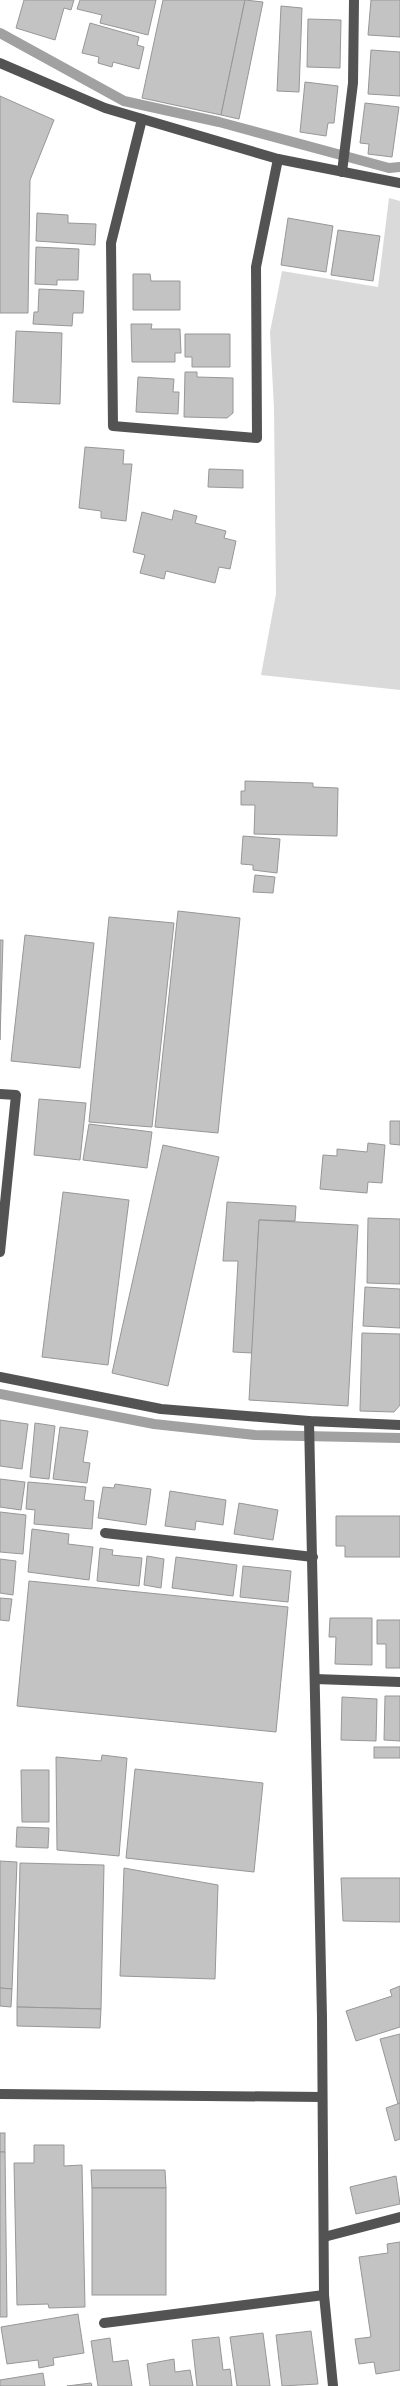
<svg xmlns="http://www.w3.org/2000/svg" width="400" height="2386" font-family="'Open Sans',sans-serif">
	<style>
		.green { fill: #dadada }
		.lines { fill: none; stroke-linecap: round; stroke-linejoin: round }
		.stream { stroke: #a1a1a1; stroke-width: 10 }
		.building { fill: #c3c3c3; stroke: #979797 }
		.minor { stroke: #535353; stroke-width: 10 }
	</style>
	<rect width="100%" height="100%" fill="#fff"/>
	<polygon class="green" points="389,198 400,201 400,690 261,675 276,594 274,408 270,332 282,271 378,287"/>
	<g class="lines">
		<g class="stream">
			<polyline points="0,33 124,101 219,122 389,168 400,167"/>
			<polyline points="0,1394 154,1424 255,1435 400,1438"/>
		</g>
	</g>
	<g class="building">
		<polygon points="24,0 74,0 71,10 64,8 55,40 16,28"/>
		<polygon points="80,0 156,0 148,35 100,23 102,15 77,9"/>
		<polygon points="163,0 245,0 221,115 142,98"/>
		<polygon points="245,0 263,2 239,119 221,115"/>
		<polygon points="371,0 400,0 400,37 368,35"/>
		<polygon points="281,6 302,8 299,92 277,91"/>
		<polygon points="308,19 341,20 340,68 307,67"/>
		<polygon points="90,23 139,37 137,45 144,47 139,69 113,62 112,67 98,63 99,57 82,53"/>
		<polygon points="371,50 400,52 400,96 368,94"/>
		<polygon points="305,82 338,86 334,123 328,123 326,136 300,132"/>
		<polygon points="0,96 54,120 30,180 28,313 0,313"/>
		<polygon points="365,103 399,107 392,157 368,154 369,144 360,143"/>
		<polygon points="37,213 68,215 68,223 96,224 95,245 36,241"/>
		<polygon points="288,218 333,226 326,272 281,265"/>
		<polygon points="338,230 380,236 373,281 331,275"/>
		<polygon points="36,247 79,249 78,280 57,280 57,285 35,284"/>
		<polygon points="133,274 150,274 151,281 180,281 180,310 133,310"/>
		<polygon points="39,289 84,291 83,313 73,313 72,326 33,324 34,312 38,312"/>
		<polygon points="131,324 152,324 151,329 180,329 181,353 175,353 175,362 132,362"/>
		<polygon points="16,331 62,333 60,404 13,402"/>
		<polygon points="185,334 230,334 230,367 192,367 192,357 185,357"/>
		<polygon points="185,372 197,372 197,377 233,378 233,413 227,418 184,417"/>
		<polygon points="138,377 174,379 173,392 179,392 178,414 136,412"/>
		<polygon points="85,447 124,450 123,464 132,464 126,521 101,518 101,511 79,508"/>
		<polygon points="209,469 243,470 243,488 208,487"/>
		<polygon points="174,510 197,516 195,523 226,531 224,538 236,541 230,569 219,567 215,583 166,571 164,579 140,573 145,555 133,552 142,512 172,520"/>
		<polygon points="245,781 313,783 313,787 338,788 337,836 254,834 255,805 241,805 241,791 245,791"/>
		<polygon points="243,836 280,839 277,873 253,870 253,865 241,864"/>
		<polygon points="255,875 275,877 273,893 253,892"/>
		<polygon points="178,911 240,918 218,1133 155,1127"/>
		<polygon points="109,917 174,923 152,1127 89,1122"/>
		<polygon points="25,935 94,943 80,1068 11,1061"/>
		<polygon points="0,940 3,940 0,1040"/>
		<polygon points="39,1099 86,1103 80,1160 34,1155"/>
		<polygon points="390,1121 400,1121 400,1145 390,1144"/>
		<polygon points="89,1124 152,1132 147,1168 83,1160"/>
		<polygon points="368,1143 385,1145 382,1183 368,1182 367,1193 320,1189 323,1155 337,1156 337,1149 367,1152"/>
		<polygon points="163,1145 219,1157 168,1386 112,1373"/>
		<polygon points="63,1192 129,1200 108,1365 42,1357"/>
		<polygon points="227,1202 296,1206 295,1221 259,1220 252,1353 233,1352 238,1261 223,1261"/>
		<polygon points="368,1218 400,1219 400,1284 367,1283"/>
		<polygon points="259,1220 358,1225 348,1406 249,1400"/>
		<polygon points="365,1287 400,1289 400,1328 363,1326"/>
		<polygon points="362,1333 400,1334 400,1405 394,1412 360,1411"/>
		<polygon points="0,1420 28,1424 22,1469 0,1466"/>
		<polygon points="35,1423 55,1426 49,1479 30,1477"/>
		<polygon points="60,1427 88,1431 83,1462 90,1463 87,1483 53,1479"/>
		<polygon points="0,1479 25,1482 21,1510 0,1507"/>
		<polygon points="28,1482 86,1487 84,1500 94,1501 92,1529 34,1524 35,1510 26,1509"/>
		<polygon points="115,1484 151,1489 146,1525 98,1518 103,1487 114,1488"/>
		<polygon points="170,1491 226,1500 223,1525 196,1521 195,1530 165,1526"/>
		<polygon points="239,1503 278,1510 273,1540 234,1534"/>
		<polygon points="0,1512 26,1515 23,1554 0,1552"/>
		<polygon points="336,1516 400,1516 400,1557 345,1557 345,1546 336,1546"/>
		<polygon points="32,1529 69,1534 68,1544 93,1547 89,1580 28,1572"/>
		<polygon points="100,1548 113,1550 112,1555 142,1558 139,1586 97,1581"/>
		<polygon points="147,1556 164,1559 161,1588 144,1585"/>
		<polygon points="176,1557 237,1565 233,1596 172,1588"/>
		<polygon points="0,1559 16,1561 13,1595 0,1593"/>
		<polygon points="243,1566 291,1571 288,1602 240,1597"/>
		<polygon points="29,1581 288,1607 276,1732 17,1706"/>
		<polygon points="0,1598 12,1599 9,1621 0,1620"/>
		<polygon points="330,1618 372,1618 372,1665 335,1664 336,1637 329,1637"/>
		<polygon points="377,1620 400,1620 400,1668 386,1668 386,1644 377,1644"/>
		<polygon points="385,1696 400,1696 400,1741 384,1740"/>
		<polygon points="342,1697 377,1699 376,1741 341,1740"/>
		<rect x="374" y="1747" width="26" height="11"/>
		<polygon points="102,1755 127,1758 119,1856 57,1850 56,1757 101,1761"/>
		<polygon points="135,1769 263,1783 254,1872 126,1858"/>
		<polygon points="21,1770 49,1770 49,1822 22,1822"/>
		<polygon points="17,1827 49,1828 48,1848 16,1847"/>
		<polygon points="0,1861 17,1862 12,1989 0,1988"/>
		<polygon points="20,1863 104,1865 101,2009 17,2007"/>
		<polygon points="124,1868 218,1885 215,1979 120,1976"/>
		<polygon points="341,1878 400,1878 400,1922 343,1921"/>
		<polygon points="400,1986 400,2027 356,2041 346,2011 392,1996 390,1990"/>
		<polygon points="0,1988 12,1989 11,2007 0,2006"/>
		<polygon points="17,2007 101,2009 100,2028 17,2026"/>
		<polygon points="400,2034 400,2103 398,2104 380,2039"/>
		<polygon points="400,2103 400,2139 395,2141 386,2108"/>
		<rect x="0" y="2133" width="5" height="19"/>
		<polygon points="34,2145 64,2145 64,2166 82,2165 85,2307 49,2308 48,2304 17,2305 14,2163 34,2163"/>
		<polygon points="0,2152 5,2152 7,2317 0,2317"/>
		<polygon points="91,2170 165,2170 166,2188 92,2188"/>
		<polygon points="396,2176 400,2204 356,2214 350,2187"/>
		<rect x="92" y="2188" width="74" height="107"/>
		<polygon points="400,2242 400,2370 376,2374 374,2362 359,2364 355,2339 371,2337 359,2257 388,2253 387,2244"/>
		<polygon points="78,2314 84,2353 53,2358 54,2365 39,2368 38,2360 7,2364 1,2327"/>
		<polygon points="311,2331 318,2384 282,2386 276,2335"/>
		<polygon points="263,2333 270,2386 237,2386 230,2337"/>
		<polygon points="219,2337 223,2370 230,2369 232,2386 197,2386 192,2340"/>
		<polygon points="110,2338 113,2362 128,2360 132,2386 98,2386 91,2341"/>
		<polygon points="174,2359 175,2372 190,2370 193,2386 150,2386 147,2364"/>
		<polygon points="43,2373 45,2386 0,2386 0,2380"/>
		<polygon points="91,2383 92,2386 67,2386"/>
	</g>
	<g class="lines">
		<g class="minor">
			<polyline points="0,63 105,108 278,159 400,183"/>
			<polyline points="142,119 111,243 113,426 257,438 256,267 278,159"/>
			<polyline points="342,172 353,83 354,0"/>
			<polyline points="0,1094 16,1095 0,1252"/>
			<polyline points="0,1377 161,1409 309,1421 400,1425"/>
			<polyline points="309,1421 322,2017 324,2295 333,2386"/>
			<polyline points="105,1533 313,1557"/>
			<polyline points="315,1679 400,1682"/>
			<polyline points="0,2094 322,2097"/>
			<polyline points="324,2237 400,2217"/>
			<polyline points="104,2323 324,2295"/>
		</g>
	</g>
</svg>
